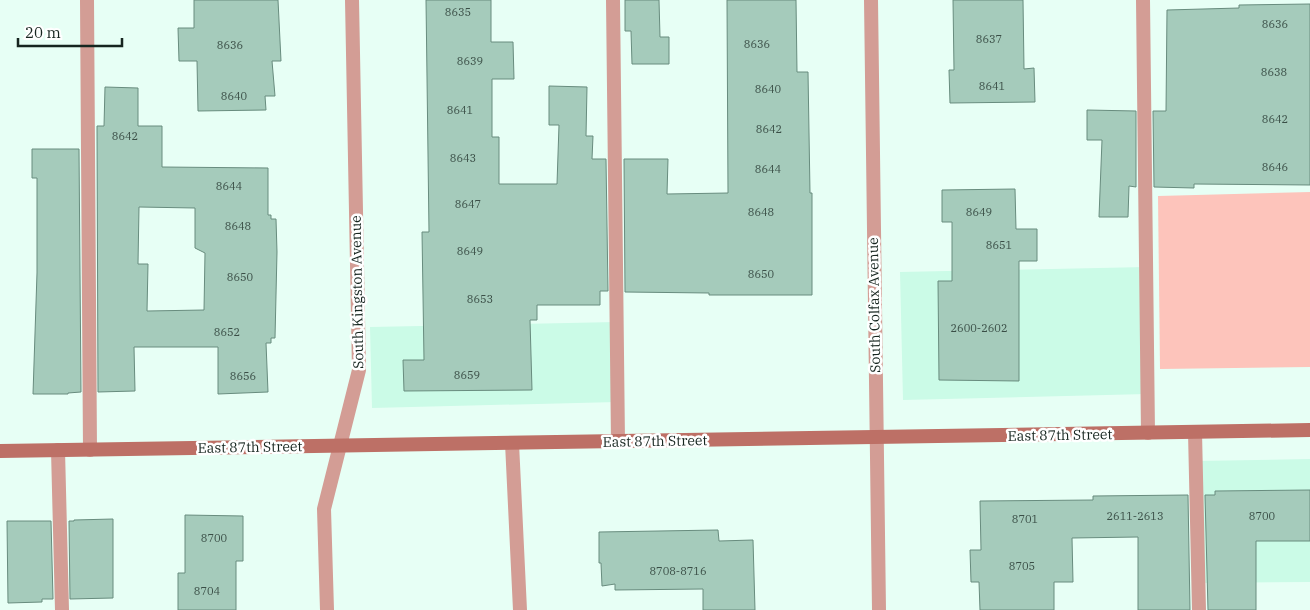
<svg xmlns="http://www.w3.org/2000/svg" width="1310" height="610" font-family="'IBM Plex Serif',serif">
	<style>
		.built { fill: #cbfbe7 }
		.green { fill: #fdc4bb }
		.building { fill: #a5cbbb; stroke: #688c7e; fill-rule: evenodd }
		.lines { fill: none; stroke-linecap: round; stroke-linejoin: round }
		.service { stroke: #d39d95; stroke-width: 14 }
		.minor { stroke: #d39d95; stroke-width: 14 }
		.secondary { stroke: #bd7066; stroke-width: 14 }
		.labels { text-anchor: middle; stroke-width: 5; stroke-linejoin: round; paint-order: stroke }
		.number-label { font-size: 11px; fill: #3a4e46 }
		.street-label { font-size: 14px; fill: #16251f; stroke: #fff }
	</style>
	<rect width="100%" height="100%" fill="#e7fff5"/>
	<g class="built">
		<polygon points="1146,267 1147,394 903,400 900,272"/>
		<polygon points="616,322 617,402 372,408 370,327"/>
		<polygon points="1310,459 1310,582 1198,583 1196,461"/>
	</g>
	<polygon class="green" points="1310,192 1310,367 1160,369 1158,196"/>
	<g class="building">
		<polygon points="194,0 278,0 281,61 272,61 275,96 265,96 266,110 198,111 197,61 179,61 178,28 194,28"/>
		<polygon points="426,0 491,0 491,42 513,42 514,79 492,79 492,137 499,137 499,184 557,184 559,125 549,125 549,86 587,87 586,136 593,136 592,159 606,159 608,291 600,291 600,305 537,305 537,320 530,320 532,390 404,391 403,360 424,360 422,232 429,232"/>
		<polygon points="625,0 659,0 660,37 669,37 669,64 632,64 631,31 625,31"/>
		<polygon points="727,0 796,0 797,72 808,72 810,193 812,193 812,295 709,295 709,293 625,292 624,159 668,159 667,194 728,193"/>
		<polygon points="953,0 1023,0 1024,69 1034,68 1035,102 950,103 949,70 954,70"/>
		<polygon points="1310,4 1310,185 1194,184 1194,188 1154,187 1153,111 1166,111 1167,10 1239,8 1239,5"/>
		<path d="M105,87L138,88V126H162V167L268,168V215H271V219H276L277,252L275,338H271V343H266L268,392L218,394V347H134L135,391L98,392L97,126H104ZM139,207L195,208V248L205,253L204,310L147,311L148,264H138Z"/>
		<polygon points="1087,110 1136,111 1136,187 1129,186 1128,217 1099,217 1102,140 1087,140"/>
		<polygon points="32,149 79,149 81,392 68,393 68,394 33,394 37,273 37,178 32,178"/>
		<polygon points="1015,189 1016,229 1037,229 1037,261 1019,261 1019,381 939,380 938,281 952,281 952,222 942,222 942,190"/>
		<polygon points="1310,490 1310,541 1256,541 1256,610 1208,610 1205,495 1215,495 1215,491"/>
		<polygon points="1188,495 1190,610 1138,610 1138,537 1072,538 1073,582 1054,582 1054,610 980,610 979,582 971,582 970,550 981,550 980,501 1093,500 1093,496"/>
		<polygon points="185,515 243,516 243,561 236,561 236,610 178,610 178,573 185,573"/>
		<polygon points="113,519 113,598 70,599 69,521 74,521 74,520"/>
		<polygon points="7,521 51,521 53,599 42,599 42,602 8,603"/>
		<polygon points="718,530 719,541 753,540 755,610 703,610 703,589 615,590 615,584 602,586 601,563 599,563 599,532"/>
	</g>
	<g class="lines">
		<g class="service">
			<polyline points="87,0 90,450"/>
			<polyline points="613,0 618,442"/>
			<polyline points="1143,0 1148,433"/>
			<polyline points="1195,432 1199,610"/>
			<polyline points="512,443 520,610"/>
			<polyline points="58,450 62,610"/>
		</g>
		<g class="minor">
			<polyline points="871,0 879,610"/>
			<polyline points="327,610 324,509 359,370 352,0"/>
		</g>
		<polyline class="secondary" points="0,451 1310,430"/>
	</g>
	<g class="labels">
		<g class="number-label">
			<text x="458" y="16">8635</text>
			<text x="1275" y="28">8636</text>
			<text x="989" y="43">8637</text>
			<text x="757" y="48">8636</text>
			<text x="230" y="49">8636</text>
			<text x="470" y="65">8639</text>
			<text x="1274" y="76">8638</text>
			<text x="992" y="90">8641</text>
			<text x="768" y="93">8640</text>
			<text x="234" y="100">8640</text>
			<text x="460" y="114">8641</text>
			<text x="1275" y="123">8642</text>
			<text x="769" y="133">8642</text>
			<text x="125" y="140">8642</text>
			<text x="463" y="162">8643</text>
			<text x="1275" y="171">8646</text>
			<text x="768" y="173">8644</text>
			<text x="229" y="190">8644</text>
			<text x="468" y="208">8647</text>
			<text x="761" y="216">8648</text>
			<text x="979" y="216">8649</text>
			<text x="238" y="230">8648</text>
			<text x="999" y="249">8651</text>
			<text x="470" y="255">8649</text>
			<text x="761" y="278">8650</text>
			<text x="240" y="281">8650</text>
			<text x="480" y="303">8653</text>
			<text x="979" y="332">2600-2602</text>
			<text x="227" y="336">8652</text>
			<text x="467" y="379">8659</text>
			<text x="243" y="380">8656</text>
			<text x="1135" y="520">2611-2613</text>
			<text x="1262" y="520">8700</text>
			<text x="1025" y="523">8701</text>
			<text x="214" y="542">8700</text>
			<text x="1022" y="570">8705</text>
			<text x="678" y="575">8708-8716</text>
			<text x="207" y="595">8704</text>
		</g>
		<g class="street-label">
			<text transform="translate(357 292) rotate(-91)" y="5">South Kingston Avenue</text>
			<text transform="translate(874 305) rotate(-91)" y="5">South Colfax Avenue</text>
			<text transform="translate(1060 435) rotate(-1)" y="5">East 87th Street</text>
			<text transform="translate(655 441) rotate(-1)" y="5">East 87th Street</text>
			<text transform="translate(250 447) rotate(-1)" y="5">East 87th Street</text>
		</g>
	</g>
	<path d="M18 38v8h104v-8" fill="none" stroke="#16251f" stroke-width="2.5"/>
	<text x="25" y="38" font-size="15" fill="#16251f" stroke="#ffffff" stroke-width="4" paint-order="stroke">20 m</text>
</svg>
